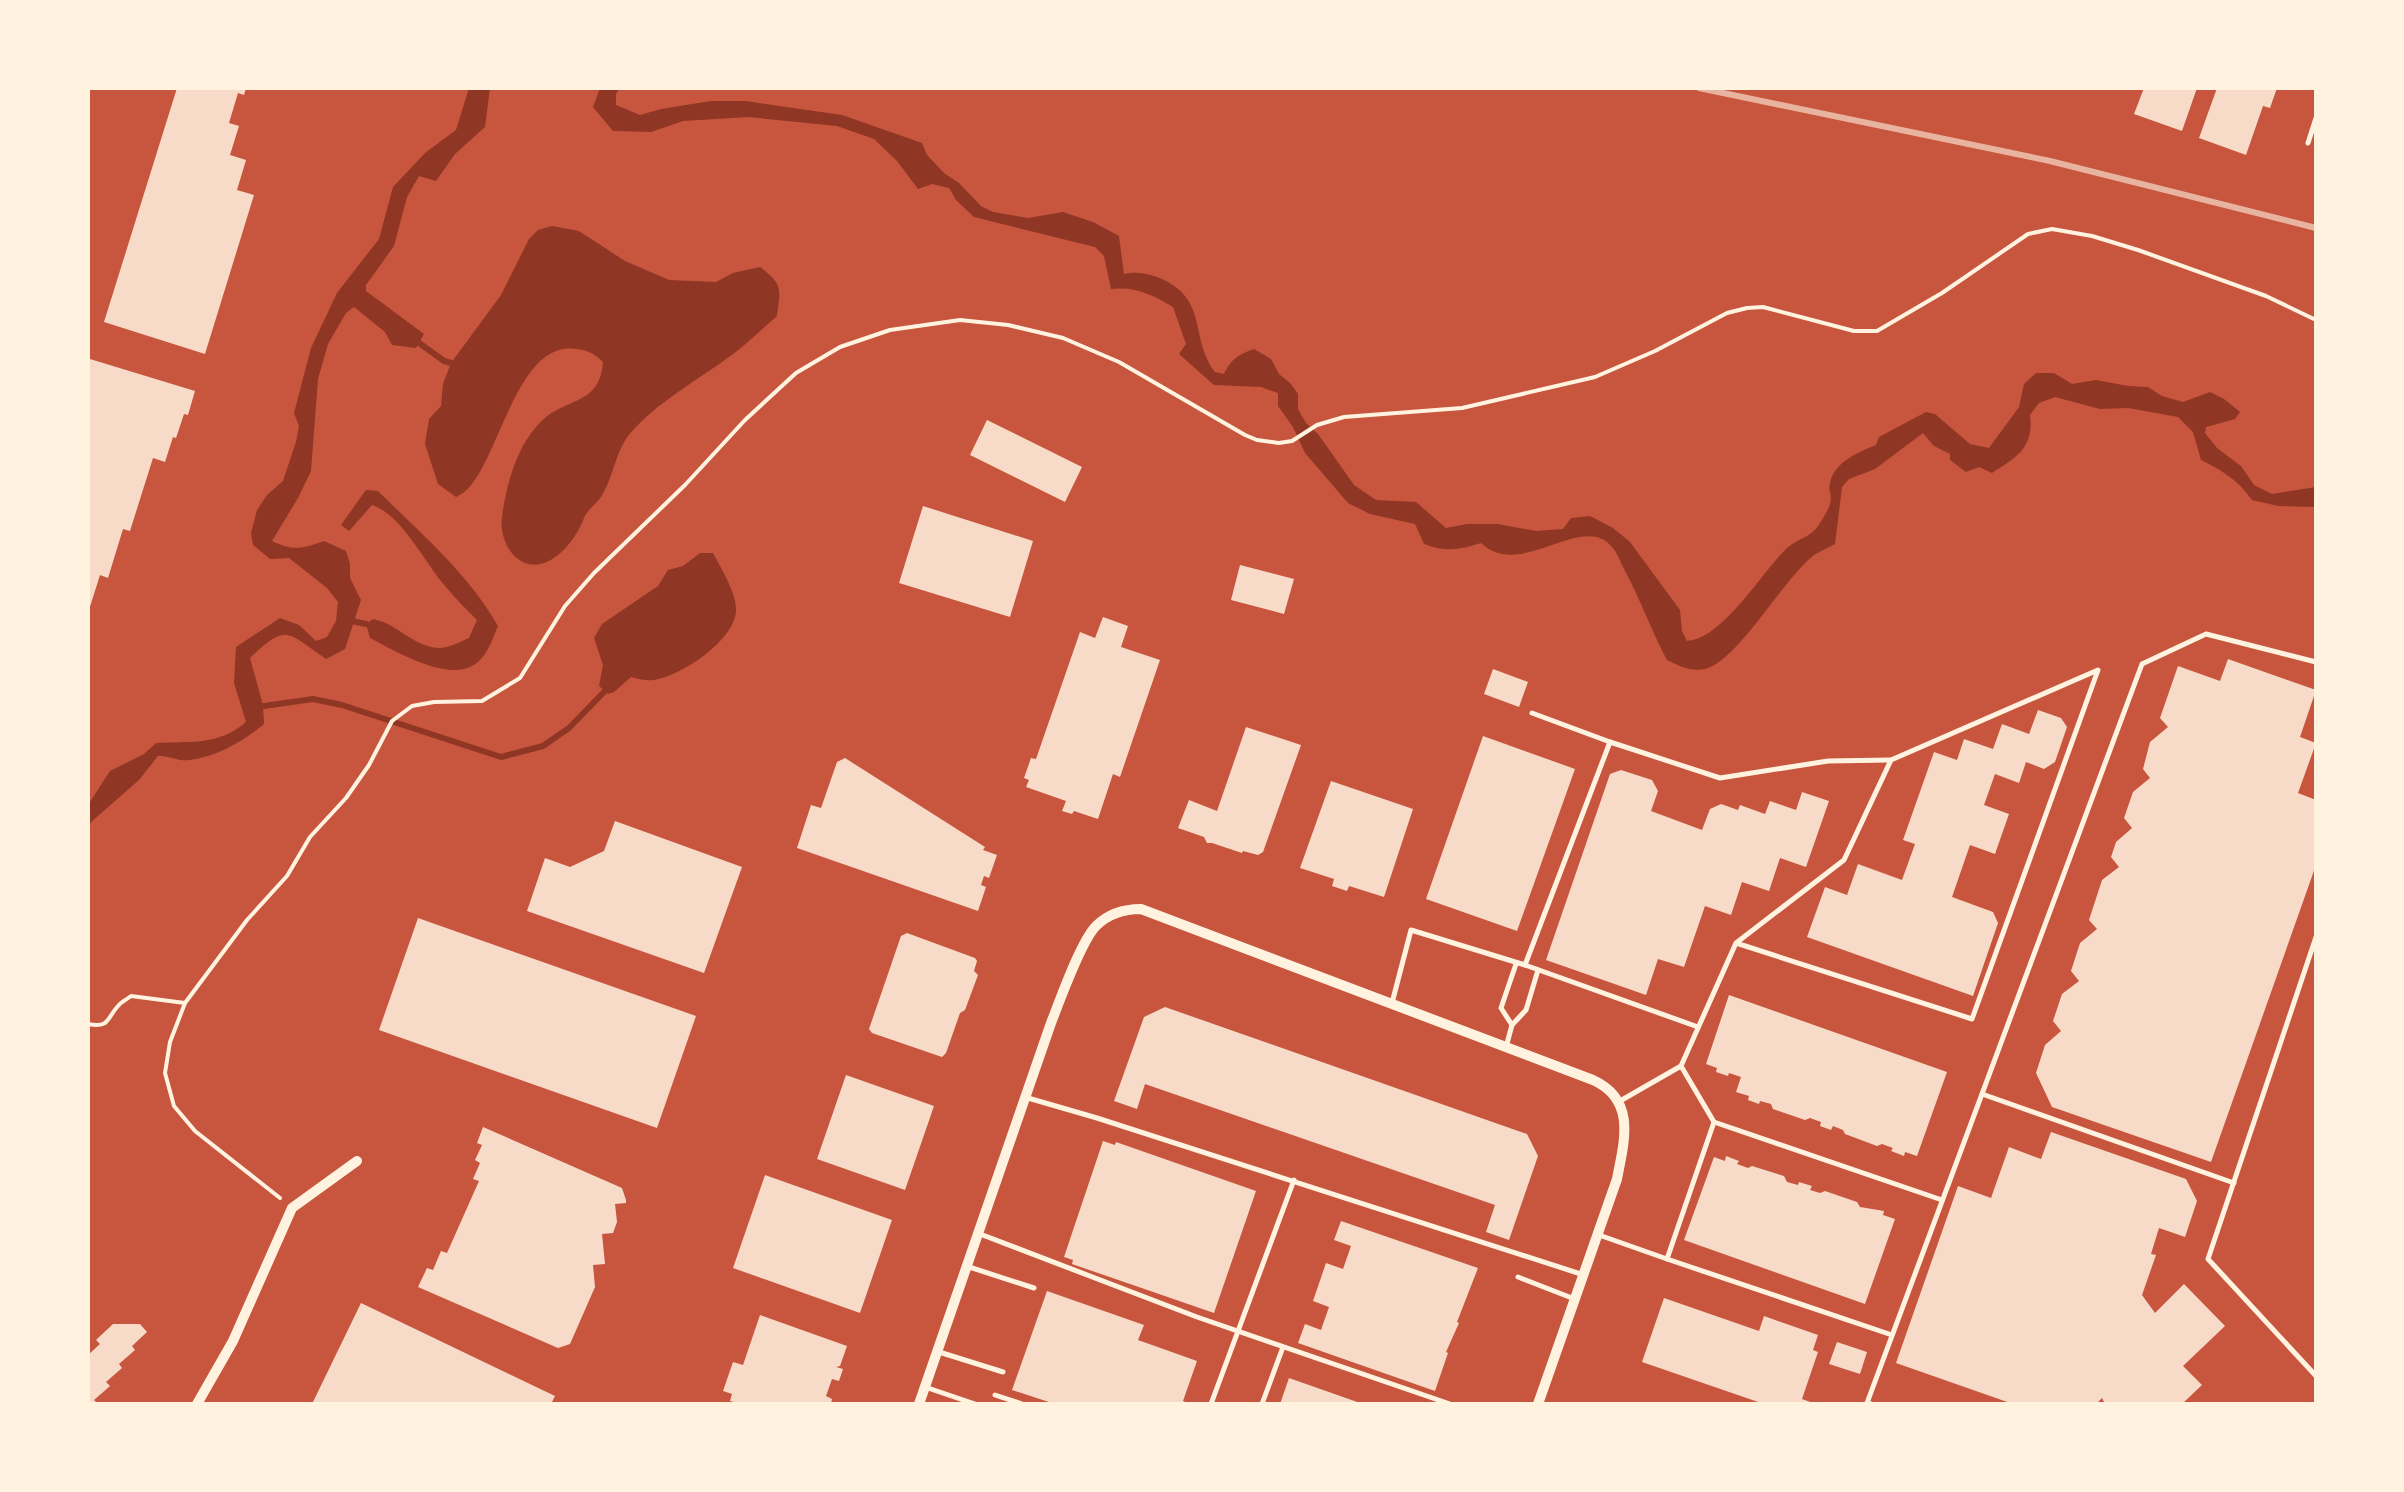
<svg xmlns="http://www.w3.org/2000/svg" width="2404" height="1492" font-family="Spectral,serif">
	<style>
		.water { fill: #8f3625 }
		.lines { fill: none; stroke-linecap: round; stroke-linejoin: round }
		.stream { stroke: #8f3625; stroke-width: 6 }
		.building { fill: #f7dbc8 }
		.path { stroke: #fff3e0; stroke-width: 4 }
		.service { stroke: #fff3e0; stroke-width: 5 }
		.minor { stroke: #fff3e0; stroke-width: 10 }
		.rail { stroke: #e9b49f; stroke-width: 6 }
	</style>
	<rect width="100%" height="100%" fill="#c8553d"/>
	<g class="water">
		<path d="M469,88H490L485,127L455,154L436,181L419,176L407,197L394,246L366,285V291L424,334L416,348L392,345L385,332L354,307L346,313L328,344L318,379L311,471L298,498L272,541C293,551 302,549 324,541L346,551L350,564V578L361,600L345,649L326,659C288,633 287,622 250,658L263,705L264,724C242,742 218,756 190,760C179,762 169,755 158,756L139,780L91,822L88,831V805L110,771L144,754L156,743C191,741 218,746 246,722L234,683L236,647L280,618L299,625L316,641L327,637L336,621L338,602L327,588L289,558L270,559L253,545L251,533L257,510L267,495L283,481L296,442L299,426L294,413L311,348L337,293L379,239L393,187L425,153L456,130Z"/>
		<path d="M600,88H620L616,94V105L640,115L661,109L711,101H745L842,115L922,143L927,155L944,173L959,183L981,206L993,212L1028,218L1063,212L1093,222L1119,236L1124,274C1137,271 1150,274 1162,279C1209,301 1189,337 1215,372L1224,374C1231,359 1239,354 1254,349L1271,359L1279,374L1291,384L1298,394V409L1306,423L1318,434L1354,485L1376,500L1416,502L1446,528L1467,524H1498L1536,531L1563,529L1571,518L1590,516L1613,528L1630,542L1680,610L1682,631L1687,641C1723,639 1761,573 1787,548C1797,539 1811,537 1818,526C1823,518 1831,507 1831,498C1830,486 1828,495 1830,483C1834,462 1859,452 1876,445L1879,437L1926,412L1935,414L1970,444L1989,448L2019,407L2024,384L2036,373H2054L2072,384L2096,380L2128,386L2148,387L2162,396L2183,402L2210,392L2224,399L2240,412L2235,419L2206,427L2205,433L2217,448L2241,466L2254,485L2272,494L2316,487V507L2278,506L2252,500C2238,480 2223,471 2201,460L2193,432L2178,417L2128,408L2100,409L2055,397L2039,403L2030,415C2034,448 2017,457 1992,473L1979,467L1966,472L1950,460V454L1934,446L1923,433L1875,469L1849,479L1842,487L1835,544C1828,548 1820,551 1814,555C1783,579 1738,661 1705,669C1691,672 1679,666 1667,660C1651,630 1640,598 1623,567C1620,561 1617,552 1612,547C1582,511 1521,581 1481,543C1460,550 1444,552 1424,544L1415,524L1370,514L1348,503L1305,453L1293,427L1278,406V393L1261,387L1214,385L1179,354L1186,344L1173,307C1153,295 1136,286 1111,289L1104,256L1095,247L974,217L956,200L949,188L932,184L918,189L897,161L874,139L837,126L748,117L683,121L651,132L613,131L593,107Z"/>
		<path d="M552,226L579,231L625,261L669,280L716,282L733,273L760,267C784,285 780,289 777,316C763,328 750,341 737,351C702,378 664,397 634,429C615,448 615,475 601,497C597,503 590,508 586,514C583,518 583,523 580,527C567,553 535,582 511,552C504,543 500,528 502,517C506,486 516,449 537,426C563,395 599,409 603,362C595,354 588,350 576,349C511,339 497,483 456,497L438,484L425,444L429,419L441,406L443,384L451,363L501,295L529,239L538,230Z"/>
		<path d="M366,490L378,491C421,534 468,573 498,626C493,637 489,652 479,661C453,686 397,652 370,638L366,624L373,619C398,624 412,646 439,648C448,648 460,642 469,638L477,620C466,609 455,598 445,586C425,563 401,514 372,505L349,531L341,525Z"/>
		<path d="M700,553H713C721,568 737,594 736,611C734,641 681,676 654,680C646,681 639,679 631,677L614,692L608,694L599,686L603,665L594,638L602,624L658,586L668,570L683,566Z"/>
	</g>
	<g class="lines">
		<g class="stream">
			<polyline points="415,340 444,361 451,363"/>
			<polyline points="347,620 366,624"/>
			<polyline points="257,707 313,699 342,705 501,757 543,746 569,728 604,692"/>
		</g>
	</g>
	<g class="building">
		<polygon points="177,88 246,88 244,95 238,93 229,123 239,126 230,155 246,160 237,190 254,195 205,354 104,322"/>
		<polygon points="2144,88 2197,88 2182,131 2134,114"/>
		<polygon points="2217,88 2277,88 2270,108 2263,106 2246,155 2199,138"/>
		<polygon points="90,359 195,391 188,415 184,414 176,438 173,437 165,462 153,458 130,531 123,529 108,578 100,575 88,613 88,366"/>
		<polygon points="987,420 1082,467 1065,502 970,455"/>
		<polygon points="923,506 1033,541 1010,617 899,583"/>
		<polygon points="1240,565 1294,579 1284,614 1231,600"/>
		<polygon points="1103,617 1128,626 1121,647 1160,660 1120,777 1113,774 1098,819 1074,811 1072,814 1062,811 1066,801 1026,787 1029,780 1024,778 1031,758 1036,759 1080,632 1095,638"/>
		<polygon points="2228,659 2316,690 2300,737 2316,743 2298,793 2316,800 2316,865 2211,1162 2052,1107 2036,1073 2045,1045 2061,1031 2053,1021 2062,994 2079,981 2071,971 2080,943 2097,929 2089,920 2102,880 2119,867 2111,857 2116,842 2132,828 2124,818 2133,792 2150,778 2143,769 2150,742 2168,727 2160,718 2178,666 2220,681"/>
		<polygon points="1493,669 1528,682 1519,707 1484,694"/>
		<polygon points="2038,710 2061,718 2067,727 2055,762 2044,769 2026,762 2019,783 1995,774 1984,805 2009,814 1995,854 1970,845 1952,897 1993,912 1998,923 1973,996 1807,937 1825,887 1847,895 1858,864 1902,880 1915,844 1903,840 1934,752 1957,760 1964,739 1993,749 2002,724 2029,734"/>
		<polygon points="1246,727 1301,745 1263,852 1258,855 1243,851 1242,853 1212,843 1207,843 1204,837 1178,828 1189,800 1217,811"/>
		<polygon points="1483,736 1575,769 1517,931 1426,899"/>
		<polygon points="845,758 985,847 983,850 997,855 989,878 984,876 981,885 986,887 978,911 797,848 811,805 821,808 837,762"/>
		<polygon points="1621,770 1652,780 1658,791 1651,811 1702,830 1710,809 1721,804 1738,810 1740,805 1765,814 1770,801 1796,810 1802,792 1829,801 1806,867 1780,858 1769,891 1742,882 1731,915 1705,906 1684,967 1658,959 1646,995 1546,960 1610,774"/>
		<polygon points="1331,781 1413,809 1384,897 1349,886 1347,891 1332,886 1334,879 1300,868"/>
		<polygon points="615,821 742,867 704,973 527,911 545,858 570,867 604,851"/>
		<polygon points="418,918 696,1016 657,1128 379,1030"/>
		<polygon points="907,933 975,958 977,961 974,971 978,975 965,1010 960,1013 946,1053 942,1057 872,1033 869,1029 901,936"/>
		<polygon points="1729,995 1947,1072 1917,1156 1905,1152 1904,1156 1891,1151 1893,1148 1882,1144 1877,1146 1845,1134 1843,1130 1833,1126 1831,1130 1820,1126 1821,1122 1810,1118 1805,1120 1773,1109 1771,1104 1760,1101 1759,1104 1748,1100 1749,1096 1736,1092 1741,1077 1729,1073 1728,1076 1716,1072 1717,1068 1706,1064"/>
		<polygon points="1165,1007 1527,1134 1538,1156 1509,1240 1486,1232 1495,1205 1145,1084 1137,1109 1114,1101 1144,1017"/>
		<polygon points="846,1075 934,1106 905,1190 817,1159"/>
		<polygon points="483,1127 622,1188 626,1200 626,1203 615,1204 617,1222 613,1233 602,1234 605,1264 593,1265 595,1287 570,1344 558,1348 418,1287 427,1268 433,1270 441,1251 447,1253 479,1181 473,1179 480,1163 475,1160 482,1145 477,1143"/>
		<polygon points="2051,1132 2186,1179 2197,1201 2185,1237 2159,1228 2151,1254 2156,1255 2142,1295 2155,1313 2184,1284 2225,1326 2183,1366 2202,1385 2182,1404 2105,1404 2102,1398 2096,1404 2013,1404 1896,1363 1958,1186 1991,1198 2009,1147 2041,1159"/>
		<polygon points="1103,1141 1115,1145 1116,1142 1256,1191 1214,1313 1072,1264 1073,1260 1064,1257"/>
		<polygon points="1726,1156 1739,1161 1737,1164 1748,1168 1752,1166 1784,1176 1787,1182 1798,1185 1799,1182 1812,1186 1810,1190 1820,1193 1825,1191 1857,1202 1860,1207 1884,1211 1883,1215 1895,1219 1865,1304 1684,1240 1714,1157 1725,1161"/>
		<polygon points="765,1175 892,1220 860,1313 733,1268"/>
		<polygon points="1341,1221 1478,1268 1457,1322 1459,1323 1446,1352 1448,1353 1435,1391 1298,1343 1305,1324 1321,1330 1329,1307 1313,1301 1326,1263 1343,1269 1351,1246 1334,1240"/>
		<polygon points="1047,1291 1144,1325 1138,1340 1197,1361 1183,1401 1190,1404 1055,1404 1012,1390"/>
		<polygon points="1664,1298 1759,1331 1764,1316 1818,1335 1813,1350 1818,1352 1802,1399 1816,1404 1764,1404 1642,1362"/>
		<polygon points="361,1303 555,1396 551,1404 312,1404"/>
		<polygon points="760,1315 847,1346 840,1366 836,1367 843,1369 839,1381 832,1379 826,1396 832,1399 831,1404 741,1404 730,1401 732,1394 723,1391 733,1362 743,1365"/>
		<polygon points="113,1324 140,1324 147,1332 132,1346 135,1350 119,1364 122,1368 106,1382 110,1386 94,1400 98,1404 88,1404 88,1355 100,1344 96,1340"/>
		<polygon points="1837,1342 1867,1352 1860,1374 1829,1364"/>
		<polygon points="1289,1378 1363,1404 1280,1404"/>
	</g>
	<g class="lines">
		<g class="path">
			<path d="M88,1024C110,1028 106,1019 118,1006C121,1002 126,1000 131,996L185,1003"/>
			<polyline points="280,1198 195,1131 174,1106 165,1073 170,1042 185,1003 247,920 287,876 310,837 346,798 369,765 392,721 412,706 434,702 482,701 520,678 565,606 594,573 685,485 745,420 796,373 840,347 890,330 960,320 1008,325 1063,338 1119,362 1245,435 1257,440 1279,443 1292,441 1317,425 1344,417 1462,408 1595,377 1655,351 1727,313 1747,308 1763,307 1854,331 1877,331 1942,293 2028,234 2052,229 2092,236 2138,250 2266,296 2316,320"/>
		</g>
		<g class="service">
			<polyline points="2308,143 2316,118"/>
			<polyline points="1532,713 1610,742"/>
			<polyline points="2316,937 2208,1259 2316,1376"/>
			<polyline points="1392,1003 1411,930 1525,965"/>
			<polyline points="1512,1025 1501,1008 1516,964"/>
			<polyline points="1698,1027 1525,965 1610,742 1720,778 1828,761 1891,760"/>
			<polyline points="1506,1047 1512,1025 1526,1010 1538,970"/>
			<polyline points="1681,1066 1714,1122 1942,1200"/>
			<polyline points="1982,1094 2234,1183"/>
			<polyline points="1028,1098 1097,1118 1584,1275"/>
			<polyline points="1620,1101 1681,1066 1736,943 1972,1019 2098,670 1891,760 1844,860 1736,943"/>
			<polyline points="980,1234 1197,1317 1450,1404"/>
			<polyline points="1599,1235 1667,1259 1714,1122"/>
			<polyline points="1667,1259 1892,1335"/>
			<polyline points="966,1266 1034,1288"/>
			<polyline points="1518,1277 1572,1298"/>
			<polyline points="939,1352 1003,1372"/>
			<polyline points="925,1387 975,1404"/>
			<polyline points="995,1395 1022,1404"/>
			<polyline points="1211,1404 1294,1180"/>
			<polyline points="1262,1404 1283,1347"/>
			<polyline points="1871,1404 1867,1403 2142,664 2206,634 2316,662"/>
		</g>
		<g class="minor">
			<polyline points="197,1404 233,1341 292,1208 357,1161"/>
			<path d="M919,1404L1051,1023C1060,1000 1081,941 1096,926C1109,913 1124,909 1141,909L1593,1080C1637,1100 1624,1142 1617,1179L1538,1404"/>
		</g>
		<polyline class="rail" points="1699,88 2050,161 2316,228"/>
	</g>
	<rect width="2404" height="1492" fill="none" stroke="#fff3e0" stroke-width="180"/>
</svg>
